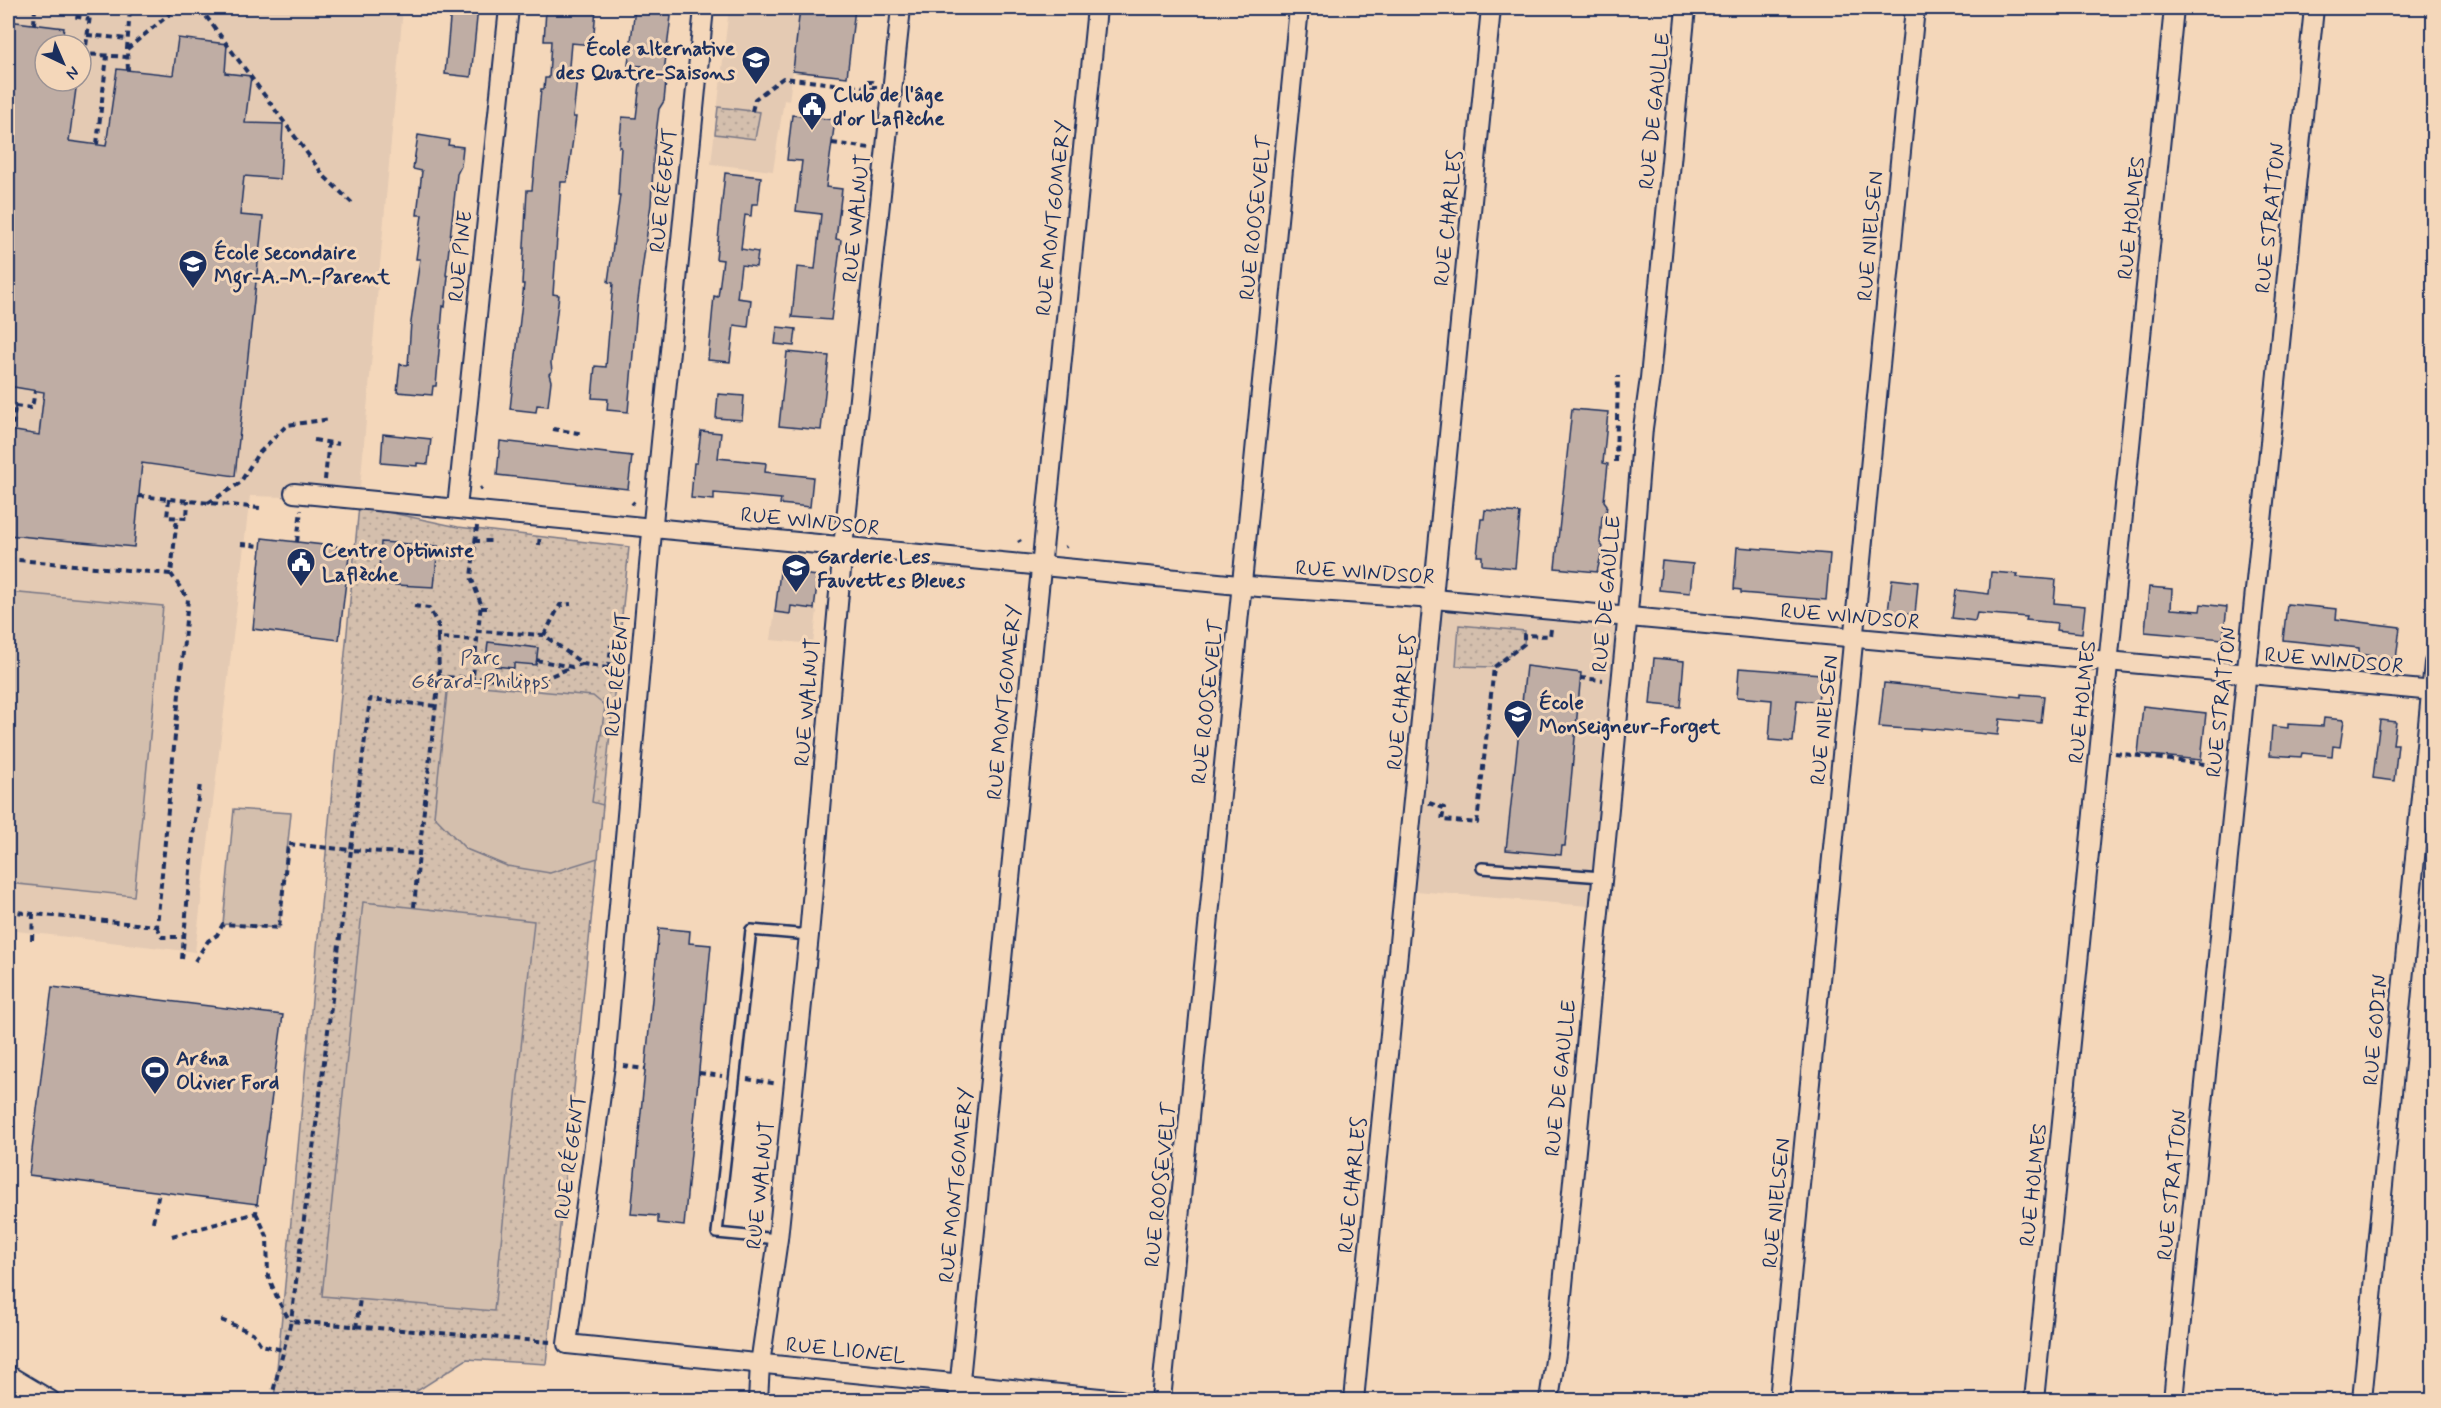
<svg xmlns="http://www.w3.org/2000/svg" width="2441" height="1408" font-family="Mynerve,sans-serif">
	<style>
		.built { fill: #e4cab3; fill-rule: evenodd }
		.green { fill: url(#green-dots); stroke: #787786; stroke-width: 1.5 }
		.pitch { fill: #d4bfad; stroke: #787786; stroke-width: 1.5 }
		.building { fill: #bfada4; stroke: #1b2f5e; stroke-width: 1.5 }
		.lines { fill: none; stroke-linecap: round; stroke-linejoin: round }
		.lane-casing { stroke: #1b2f5e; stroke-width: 14 }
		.street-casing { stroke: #1b2f5e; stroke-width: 22 }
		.path { stroke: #1b2f5e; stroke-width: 4; stroke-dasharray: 6 4.5; stroke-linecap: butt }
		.lane { stroke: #f4d7ba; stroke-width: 9 }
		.street { stroke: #f4d7ba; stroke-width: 18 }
		.labels { text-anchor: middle; stroke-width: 6; stroke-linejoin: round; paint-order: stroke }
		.poi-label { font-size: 21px; font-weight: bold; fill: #1b2f5e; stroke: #f4d7ba; text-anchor: start }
		.street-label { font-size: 21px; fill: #1b2f5e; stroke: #f4d7ba }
		.park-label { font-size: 21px; fill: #37456a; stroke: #f4d7ba }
	</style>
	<defs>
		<pattern id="green-dots" width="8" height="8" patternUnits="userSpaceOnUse" patternTransform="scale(1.5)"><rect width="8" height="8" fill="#d4bfad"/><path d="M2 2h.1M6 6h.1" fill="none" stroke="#b5a497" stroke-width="1.8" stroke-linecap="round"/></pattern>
	</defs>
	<rect width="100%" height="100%" fill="#f4d7ba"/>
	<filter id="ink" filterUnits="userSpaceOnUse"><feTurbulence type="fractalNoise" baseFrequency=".0167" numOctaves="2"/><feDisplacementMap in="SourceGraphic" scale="12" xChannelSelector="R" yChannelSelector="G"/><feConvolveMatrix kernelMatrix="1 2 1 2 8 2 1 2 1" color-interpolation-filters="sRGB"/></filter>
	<g filter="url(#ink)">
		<g class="built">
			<path d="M8,8H403L359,499L250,496L195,952L8,930ZM45,45H81V81H45Z"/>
			<polygon points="729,8 855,8 847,77 793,71 789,101 784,100 773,171 711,164"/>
			<polygon points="780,572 818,576 814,609 817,611 813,644 771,640"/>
			<polygon points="1434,599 1627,618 1600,907 1405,890"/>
		</g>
		<g class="green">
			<polygon points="718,107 760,112 755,139 715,134"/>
			<polygon points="359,506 458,527 629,547 546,1364 467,1359 403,1400 274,1400"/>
			<polygon points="1459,625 1525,631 1524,644 1494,667 1456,666"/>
		</g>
		<g class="pitch">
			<polygon points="8,592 163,606 134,896 8,883"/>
			<polygon points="448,683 593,696 605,706 592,802 603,805 598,858 550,873 507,866 466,849 434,816"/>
			<polygon points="234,809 291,813 279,928 223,924"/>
			<polygon points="363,902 534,921 494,1311 322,1296"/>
		</g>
		<g class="building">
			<polygon points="451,8 478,8 471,77 445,74"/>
			<polygon points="577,8 596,8 593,45 571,43 568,78 577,79 573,117 576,117 567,182 561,182 553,294 559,295 551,363 552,371 549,374 551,381 548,406 537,405 536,412 510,409 524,284 522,284 527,190 532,190 541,89 544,89 545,78 549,78 551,41 544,41 546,10 577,13"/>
			<polygon points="635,8 672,8 663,80 666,81 664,101 659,109 654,150 651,204 637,307 628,412 607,410 608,399 592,398 595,366 606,367 613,283 608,282 620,195 618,195 621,147 619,147 622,117 636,118 642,66 628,65"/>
			<polygon points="800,8 855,8 847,77 793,71"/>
			<polygon points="8,21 64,28 61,45 45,45 45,81 77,81 69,141 106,146 117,69 173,75 178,38 227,44 225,73 251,76 245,123 283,124 280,179 244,176 240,215 263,217 235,476 142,463 134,547 8,535 9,430 39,435 44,392 8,386"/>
			<polygon points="792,115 835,120 826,187 842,189 836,239 841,240 831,320 792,317 797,267 815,269 821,214 796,211 802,161 787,160"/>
			<polygon points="418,135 449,140 448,145 463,147 461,166 457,174 446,275 448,276 445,307 443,306 436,386 433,386 432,395 397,392 400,364 408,365 411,322 420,259 416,259 422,215 417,215 422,171 413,169"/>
			<polygon points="725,173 761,177 758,204 752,204 751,216 745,215 741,249 758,252 756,267 741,265 737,298 751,300 748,327 734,325 730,362 708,360 714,296 718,297 723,260 716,259"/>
			<polygon points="777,327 796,329 794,346 775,344"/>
			<polygon points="787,352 829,356 821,430 779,426"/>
			<polygon points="718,394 744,396 742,420 716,418"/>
			<polygon points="1572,409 1608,412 1603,463 1608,464 1604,501 1607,505 1606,514 1602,517 1600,543 1603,547 1597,572 1555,568"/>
			<polygon points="701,431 721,433 718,458 766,463 765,472 813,477 810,507 780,504 781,499 714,493 714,500 691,498 694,463 697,463"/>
			<polygon points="383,434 431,439 428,464 417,463 417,466 381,463"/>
			<polygon points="500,441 632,456 628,489 497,475"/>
			<polygon points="1485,510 1520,513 1515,568 1482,565 1482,556 1477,556 1481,519 1484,519"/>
			<polygon points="262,538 350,548 339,640 253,629"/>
			<polygon points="381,542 438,546 434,587 378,584"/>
			<polygon points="1737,547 1830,554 1826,600 1741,593 1741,590 1734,589"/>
			<polygon points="1662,561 1693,564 1690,593 1659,590"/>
			<polygon points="780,572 818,576 814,609 791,606 790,614 775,612"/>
			<polygon points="1991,572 2018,574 2017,577 2056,580 2054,603 2085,606 2082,633 2056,630 2057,623 2026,620 2027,617 1977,613 1975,621 1952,618 1956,590 1989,594"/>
			<polygon points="1892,579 1918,582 1915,615 1888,612"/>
			<polygon points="2149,587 2172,589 2171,609 2200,611 2201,604 2227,607 2223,639 2145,632"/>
			<polygon points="2287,604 2337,609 2336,619 2400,627 2396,659 2359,654 2359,648 2283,640"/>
			<polygon points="488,642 538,648 536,665 514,663 514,668 495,666 496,661 486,660"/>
			<polygon points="1654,658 1684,661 1680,707 1650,704"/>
			<polygon points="1526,666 1581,673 1565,846 1562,846 1561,855 1506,850"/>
			<polygon points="1739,668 1821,674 1818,702 1797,700 1793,742 1769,740 1772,700 1737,697"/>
			<polygon points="1884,683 2021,697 2021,694 2044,696 2041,723 2000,719 1998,735 1921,728 1921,730 1879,727"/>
			<polygon points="2143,706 2206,713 2201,760 2138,754"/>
			<polygon points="2324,718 2344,720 2340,747 2333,746 2332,756 2302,753 2301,757 2270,755 2272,726 2288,728 2288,724 2323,726"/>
			<polygon points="2380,720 2396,722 2393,744 2398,744 2394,781 2373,778"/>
			<polygon points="659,928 690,931 689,943 711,945 684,1226 658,1223 658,1216 631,1214"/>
			<polygon points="52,987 283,1015 257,1204 29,1175"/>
		</g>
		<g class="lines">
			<g class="lane-casing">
				<g id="lane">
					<polyline points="1482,868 1602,877"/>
					<polyline points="778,1239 717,1233 751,930 809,935"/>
				</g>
			</g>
			<g class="street-casing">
				<g id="street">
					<polyline points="704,8 651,543 605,1065 567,1344 1120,1400"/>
					<polyline points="294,493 1259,587 1434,599 2434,691"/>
					<polyline points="457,508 509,8"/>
					<polyline points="8,1375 50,1400"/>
					<polyline points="758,1400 760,1364 778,1239 809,935 843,547 901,8"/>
					<polyline points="958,1400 1097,8"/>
					<polyline points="1161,1400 1299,8"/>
					<polyline points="1354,1400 1491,8"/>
					<polyline points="1549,1400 1557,1347 1629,601 1643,428 1650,378 1686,8"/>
					<polyline points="1779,1400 1915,8"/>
					<polyline points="2034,1400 2174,8"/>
					<polyline points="2173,1400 2314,8"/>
					<polyline points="2362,1400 2434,663"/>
				</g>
			</g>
			<g class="path">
				<polyline points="74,8 73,16 89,19"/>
				<polyline points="91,8 85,54 127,57"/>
				<polyline points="200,8 324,176 353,204"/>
				<polyline points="34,24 35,8"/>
				<polyline points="87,35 128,39"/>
				<polyline points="127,49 130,8"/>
				<polyline points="128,70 127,49 177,8"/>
				<polyline points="752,111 755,99 783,78 867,88 868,82 872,82 872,87 877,87"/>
				<polyline points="832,143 870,148"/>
				<polyline points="97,144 107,56"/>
				<polyline points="8,404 15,406 13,423 8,422"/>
				<polyline points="15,406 32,408 35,391"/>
				<polyline points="553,429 584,434"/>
				<polyline points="314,440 339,444"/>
				<polyline points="1616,462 1618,376"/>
				<polyline points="325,480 329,439"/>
				<polyline points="480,489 482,488"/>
				<polyline points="139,496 260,508"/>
				<polyline points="169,499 167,517 187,518 188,501"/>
				<polyline points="632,502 634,504"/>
				<polyline points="208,503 240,483 257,455 287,425 331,419"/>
				<polyline points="477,526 471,577 481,604 478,631 544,635 583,664 624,671"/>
				<polyline points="1019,540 1020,542"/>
				<polyline points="474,541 491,541"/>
				<polyline points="297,542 301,510"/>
				<polyline points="241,544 261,546"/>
				<polyline points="539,545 540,535"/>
				<polyline points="1065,547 1066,546"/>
				<polyline points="8,559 171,574 177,517"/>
				<polyline points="791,573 793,558"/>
				<polyline points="414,606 429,608 438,625 438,638 477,640"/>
				<polyline points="481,608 490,608"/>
				<polyline points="544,635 560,605 571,604"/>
				<polyline points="438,638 439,677"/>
				<polyline points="536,660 572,667 582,664"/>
				<polyline points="609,668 611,645"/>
				<polyline points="1580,678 1603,680"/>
				<polyline points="472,685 478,631"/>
				<polyline points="435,706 370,699 351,850 419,854 439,677 541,680 572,667"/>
				<polyline points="2115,753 2220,766"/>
				<polyline points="1429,803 1444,808 1442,820 1477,823 1494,667 1524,644 1524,635 1550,636 1551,629"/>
				<polyline points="414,907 419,854"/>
				<polyline points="8,911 33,914"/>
				<polyline points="157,926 162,937 184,937"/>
				<polyline points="32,940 33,914 157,926 188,599 171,574"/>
				<polyline points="182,959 194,827 200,784"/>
				<polyline points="195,961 208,941 217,935 223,924 279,928 288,844 351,850 291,1321"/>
				<polyline points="623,1066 645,1069"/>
				<polyline points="699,1073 722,1076"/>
				<polyline points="747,1079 778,1084"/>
				<polyline points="256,1213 267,1236 268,1276 279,1302 290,1321"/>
				<polyline points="153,1222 159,1192"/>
				<polyline points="172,1236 256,1213 257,1204"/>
				<polyline points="221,1320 253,1333 261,1345 283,1350"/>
				<polyline points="356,1328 360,1299"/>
				<polyline points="271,1400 291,1321 550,1342"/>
			</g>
			<use href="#lane" class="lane"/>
			<use href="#street" class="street"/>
		</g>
	</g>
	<defs>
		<g id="school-pin" transform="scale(1.5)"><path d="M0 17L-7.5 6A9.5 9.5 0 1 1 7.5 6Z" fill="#1b2f5e" stroke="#f4d7ba"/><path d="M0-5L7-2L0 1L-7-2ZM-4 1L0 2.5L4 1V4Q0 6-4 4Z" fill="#fff"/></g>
		<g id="civic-pin" transform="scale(1.5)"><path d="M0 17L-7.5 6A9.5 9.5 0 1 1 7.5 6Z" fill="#1b2f5e" stroke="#f4d7ba"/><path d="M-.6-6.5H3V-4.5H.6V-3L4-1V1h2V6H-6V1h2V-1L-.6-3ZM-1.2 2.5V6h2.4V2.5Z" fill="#fff"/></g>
		<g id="stadium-pin" transform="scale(1.5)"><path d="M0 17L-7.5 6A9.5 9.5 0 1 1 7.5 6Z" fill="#1b2f5e" stroke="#f4d7ba"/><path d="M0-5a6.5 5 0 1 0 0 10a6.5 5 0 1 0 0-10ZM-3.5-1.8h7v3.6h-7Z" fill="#fff"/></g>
	</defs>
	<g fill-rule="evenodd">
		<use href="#school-pin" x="756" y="60"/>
		<use href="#civic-pin" x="812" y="106"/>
		<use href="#school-pin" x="193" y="264"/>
		<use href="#civic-pin" x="301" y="562"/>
		<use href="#school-pin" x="796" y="568"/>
		<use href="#school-pin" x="1518" y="714"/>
		<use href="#stadium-pin" x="155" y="1070"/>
	</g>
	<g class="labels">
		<g class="poi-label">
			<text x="735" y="55" text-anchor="end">École alternative<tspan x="735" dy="24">des Quatre-Saisons</tspan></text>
			<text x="833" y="101">Club de l'âge<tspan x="833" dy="24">d'or Laflèche</tspan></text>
			<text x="214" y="259">École secondaire<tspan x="214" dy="24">Mgr-A.-M.-Parent</tspan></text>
			<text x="322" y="557">Centre Optimiste<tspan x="322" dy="24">Laflèche</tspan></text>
			<text x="817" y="563">Garderie Les<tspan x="817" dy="24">Fauvettes Bleues</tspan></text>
			<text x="1539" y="709">École<tspan x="1539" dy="24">Monseigneur-Forget</tspan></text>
			<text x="176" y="1065">Aréna<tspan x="176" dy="24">Olivier Ford</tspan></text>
		</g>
		<g class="street-label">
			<text transform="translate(1654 111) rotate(-84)" y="7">RUE DE GAULLE</text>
			<text transform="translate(663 190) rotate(-84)" y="7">RUE RÉGENT</text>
			<text transform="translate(856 218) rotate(-84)" y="7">RUE WALNUT</text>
			<text transform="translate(1053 218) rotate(-84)" y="7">RUE MONTGOMERY</text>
			<text transform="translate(1255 218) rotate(-84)" y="7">RUE ROOSEVELT</text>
			<text transform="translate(1448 218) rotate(-84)" y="7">RUE CHARLES</text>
			<text transform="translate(2131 218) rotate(-84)" y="7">RUE HOLMES</text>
			<text transform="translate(2270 218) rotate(-84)" y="7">RUE STRATTON</text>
			<text transform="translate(1870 236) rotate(-85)" y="7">RUE NIELSEN</text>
			<text transform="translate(460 256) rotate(-84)" y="7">RUE PINE</text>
			<text transform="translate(810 521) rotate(6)" y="7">RUE WINDSOR</text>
			<text transform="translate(1365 572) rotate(4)" y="7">RUE WINDSOR</text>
			<text transform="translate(1606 594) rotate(-85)" y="7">RUE DE GAULLE</text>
			<text transform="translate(1850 616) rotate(5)" y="7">RUE WINDSOR</text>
			<text transform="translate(2334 660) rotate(5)" y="7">RUE WINDSOR</text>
			<text transform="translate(617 674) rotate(-85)" y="7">RUE RÉGENT</text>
			<text transform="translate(807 702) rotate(-85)" y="7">RUE WALNUT</text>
			<text transform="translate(1004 702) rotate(-84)" y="7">RUE MONTGOMERY</text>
			<text transform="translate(1207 702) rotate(-84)" y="7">RUE ROOSEVELT</text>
			<text transform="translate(1401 702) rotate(-84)" y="7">RUE CHARLES</text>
			<text transform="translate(2082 702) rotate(-84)" y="7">RUE HOLMES</text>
			<text transform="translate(2221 702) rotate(-84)" y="7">RUE STRATTON</text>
			<text transform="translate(1824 720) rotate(-84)" y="7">RUE NIELSEN</text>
			<text transform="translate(2375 1030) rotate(-85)" y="7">RUE GODIN</text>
			<text transform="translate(1560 1078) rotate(-84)" y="7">RUE DE GAULLE</text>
			<text transform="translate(570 1157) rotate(-82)" y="7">RUE RÉGENT</text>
			<text transform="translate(760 1185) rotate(-84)" y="7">RUE WALNUT</text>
			<text transform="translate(956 1185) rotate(-84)" y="7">RUE MONTGOMERY</text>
			<text transform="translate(1160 1185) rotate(-84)" y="7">RUE ROOSEVELT</text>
			<text transform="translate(1352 1185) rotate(-84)" y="7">RUE CHARLES</text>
			<text transform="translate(2033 1185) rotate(-84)" y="7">RUE HOLMES</text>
			<text transform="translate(2172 1185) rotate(-84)" y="7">RUE STRATTON</text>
			<text transform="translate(1776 1203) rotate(-84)" y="7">RUE NIELSEN</text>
			<text transform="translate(846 1350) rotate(6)" y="7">RUE LIONEL</text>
		</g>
		<g class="park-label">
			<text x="480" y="664">Parc<tspan x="480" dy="24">Gérard-Philipps</tspan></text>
		</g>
	</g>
	<rect width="2441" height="1408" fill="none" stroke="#f4d7ba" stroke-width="30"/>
	<rect x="15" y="15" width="2411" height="1378" fill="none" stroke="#1b2f5e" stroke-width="2" filter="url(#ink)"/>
	<g transform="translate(63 63) rotate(136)"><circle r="28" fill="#f4d7ba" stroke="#9d9495" stroke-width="1.5"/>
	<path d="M0-4.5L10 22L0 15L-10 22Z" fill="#1b2f5e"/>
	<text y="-9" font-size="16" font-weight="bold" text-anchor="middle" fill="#1b2f5e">N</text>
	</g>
</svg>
